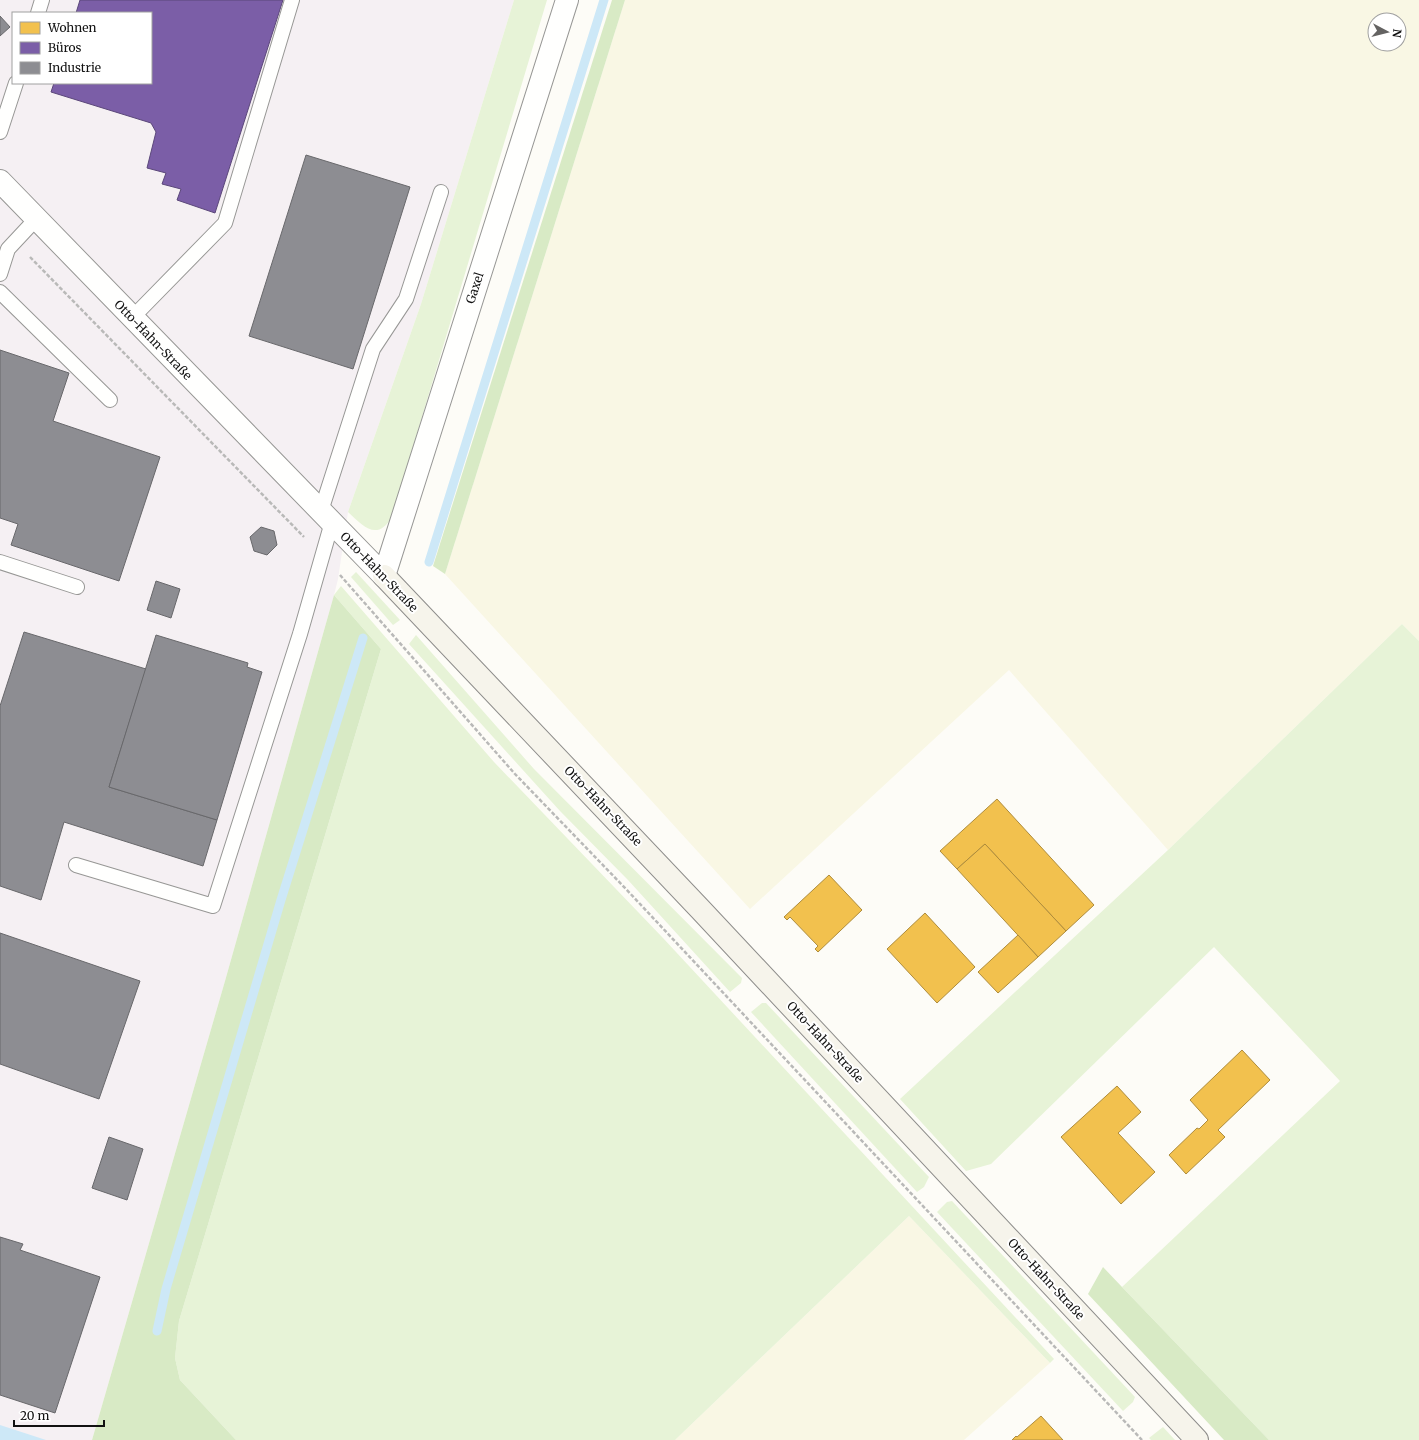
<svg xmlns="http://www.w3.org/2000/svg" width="1419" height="1440" font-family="Merriweather,serif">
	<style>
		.industrial { fill: #f5f0f3; fill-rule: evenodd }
		.farmland { fill: #f9f7e4; fill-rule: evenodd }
		.green { fill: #e7f3d7 }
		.forest { fill: #d8eac5 }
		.water { fill: #cde8f7 }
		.homes { fill: #f2c14e; stroke: #ae8c3c }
		.offices { fill: #7b5ea7; stroke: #5b477a }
		.industry { fill: #8d8d92; stroke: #68686b }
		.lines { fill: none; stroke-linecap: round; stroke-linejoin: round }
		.stream { stroke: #cde8f7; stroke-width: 9 }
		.lane-casing { stroke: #979795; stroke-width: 16 }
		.street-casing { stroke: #979795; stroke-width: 24 }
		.secondary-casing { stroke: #8e8d8b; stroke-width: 24 }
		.path { stroke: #b9b9b8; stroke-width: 2.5; stroke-dasharray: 4 2; stroke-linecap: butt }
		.lane { stroke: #fffffe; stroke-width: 14 }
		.street { stroke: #fffffe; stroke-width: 22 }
		.secondary { stroke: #f6f4eb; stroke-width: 22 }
		.labels { text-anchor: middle; stroke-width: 4; stroke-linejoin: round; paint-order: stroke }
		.street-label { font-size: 12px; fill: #111; stroke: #fff }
	</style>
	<rect width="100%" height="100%" fill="#fdfcf7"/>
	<path class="industrial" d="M0,0H514L421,304L348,512L338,579L334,595L225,981L92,1440H0ZM13,13H151V83H13Z"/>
	<g class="farmland">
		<path d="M625,0H1419V641L1402,624L1168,850L1009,670L750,909L445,574ZM1375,20H1399V44H1375Z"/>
		<polygon points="909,1216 1050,1363 964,1440 675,1440"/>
	</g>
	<g class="green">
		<path d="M514,0H547L392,517C377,542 363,526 348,512L421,304Z"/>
		<polygon points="356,572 400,620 393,625 351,577"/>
		<polygon points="341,586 494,762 663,938 1054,1359 1050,1363 909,1216 675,1440 236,1440 180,1380 175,1358 179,1321 381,649 334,595"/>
		<polygon points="1402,624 1419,641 1419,1440 1269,1440 1122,1287 1340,1081 1214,947 991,1164 966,1171 900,1099 1168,850"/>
		<polygon points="416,635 534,769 742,978 741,983 730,992 628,880 560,811 409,644"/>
		<polygon points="762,1003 766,1003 929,1177 924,1187 917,1192 751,1012"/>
		<polygon points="952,1201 1135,1397 1133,1402 1123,1411 937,1212 947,1202"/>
		<polygon points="1163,1427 1175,1440 1151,1440 1149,1438"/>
	</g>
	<g class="forest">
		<polygon points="612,0 625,0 445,574 433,566"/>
		<polygon points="334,595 381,649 179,1321 175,1358 180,1380 236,1440 92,1440 225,981"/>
		<polygon points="1103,1267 1122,1287 1269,1440 1224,1440 1088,1294"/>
	</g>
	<polygon class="water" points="0,1425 46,1440 0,1440"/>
	<g class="homes">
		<polygon points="997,799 1094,905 1066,931 985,844 957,869 940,851"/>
		<polygon points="985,844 1066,931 1038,957 957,869"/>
		<polygon points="829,875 862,910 818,952 815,949 818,946 790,917 787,920 784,917"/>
		<polygon points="925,913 975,967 937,1003 887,949"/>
		<polygon points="1018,935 1038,957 998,993 978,972"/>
		<polygon points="1242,1050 1270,1080 1218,1130 1225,1137 1186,1174 1169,1155 1197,1128 1199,1129 1208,1120 1190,1100"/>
		<polygon points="1117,1086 1141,1112 1118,1133 1155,1172 1121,1204 1061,1137"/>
		<polygon points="1041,1416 1063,1440 1012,1440 1016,1436 1017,1437"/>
	</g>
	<polygon class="offices" points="80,0 283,0 215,213 177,200 181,189 162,184 166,173 147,168 156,132 151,123 51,92 54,83 151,83 151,13 76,13"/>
	<g class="industry">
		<polygon points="0,16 10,27 0,36"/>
		<polygon points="306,155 410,187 353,369 249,336"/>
		<polygon points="0,350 69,373 53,421 160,457 119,581 11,545 18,524 0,518"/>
		<polygon points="261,527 274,531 277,545 267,555 254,551 250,537"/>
		<polygon points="156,581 180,589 171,618 147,610"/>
		<polygon points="24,632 146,669 109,787 217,820 203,866 64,822 41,900 0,886 0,706"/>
		<polygon points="156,635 248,663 247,667 262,672 217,820 109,787"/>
		<polygon points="0,933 140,981 99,1099 0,1064"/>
		<polygon points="109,1137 143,1149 127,1200 92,1188"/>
		<polygon points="0,1237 23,1244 20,1250 100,1277 55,1413 0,1395"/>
	</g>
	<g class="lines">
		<g class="stream">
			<polyline points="429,562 604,0"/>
			<polyline points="157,1331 166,1289 281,900 363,638"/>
		</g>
		<g class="lane-casing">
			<g id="lane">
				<polyline points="38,13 42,0"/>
				<polyline points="0,132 16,83"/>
				<polyline points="0,274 8,249 36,219"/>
				<polyline points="0,292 110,400"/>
				<polyline points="132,318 225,223 292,0"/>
				<polyline points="321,511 373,349 406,299 441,192"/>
				<polyline points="0,562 77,587"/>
				<polyline points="76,865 213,906 300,634 332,522"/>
			</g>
		</g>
		<g class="street-casing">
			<polyline id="street" points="0,181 384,576 567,0"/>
		</g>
		<g class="secondary-casing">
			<polyline id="secondary" points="384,576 701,910 1197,1440"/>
		</g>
		<g class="path">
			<polyline points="30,257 304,537"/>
			<polyline points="340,575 515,774 626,889 1142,1440"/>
		</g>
		<use href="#lane" class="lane"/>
		<use href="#street" class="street"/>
		<use href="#secondary" class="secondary"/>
	</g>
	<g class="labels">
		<g class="street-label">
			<text transform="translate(475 288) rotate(-72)" y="4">Gaxel</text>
			<text transform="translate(153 340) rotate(46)" y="4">Otto-Hahn-Straße</text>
			<text transform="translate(379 572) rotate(46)" y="4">Otto-Hahn-Straße</text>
			<text transform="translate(603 806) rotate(46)" y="4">Otto-Hahn-Straße</text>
			<text transform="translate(825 1042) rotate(47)" y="4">Otto-Hahn-Straße</text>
			<text transform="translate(1046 1279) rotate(47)" y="4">Otto-Hahn-Straße</text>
		</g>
	</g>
	<rect x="12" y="12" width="140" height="72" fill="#ffffff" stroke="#a0a0a0"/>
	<rect x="20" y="22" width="20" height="12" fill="#f2c14e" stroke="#a0a0a0"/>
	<text x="48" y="32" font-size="12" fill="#111111">Wohnen</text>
	<rect x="20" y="42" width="20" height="12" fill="#7b5ea7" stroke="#a0a0a0"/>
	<text x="48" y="52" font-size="12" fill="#111111">Büros</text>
	<rect x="20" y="62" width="20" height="12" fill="#8d8d92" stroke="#a0a0a0"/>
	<text x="48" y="72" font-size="12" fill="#111111">Industrie</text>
	<g transform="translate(1387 32) rotate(97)"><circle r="19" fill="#ffffff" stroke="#a0a0a0"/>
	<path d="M0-3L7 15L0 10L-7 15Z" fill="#646362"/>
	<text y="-6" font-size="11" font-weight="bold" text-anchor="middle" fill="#111111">N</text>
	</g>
	<path d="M14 1420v6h90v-6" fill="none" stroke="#111111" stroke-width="2"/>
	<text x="20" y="1420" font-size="12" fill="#111111" stroke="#ffffff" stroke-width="3" paint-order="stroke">20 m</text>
</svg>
